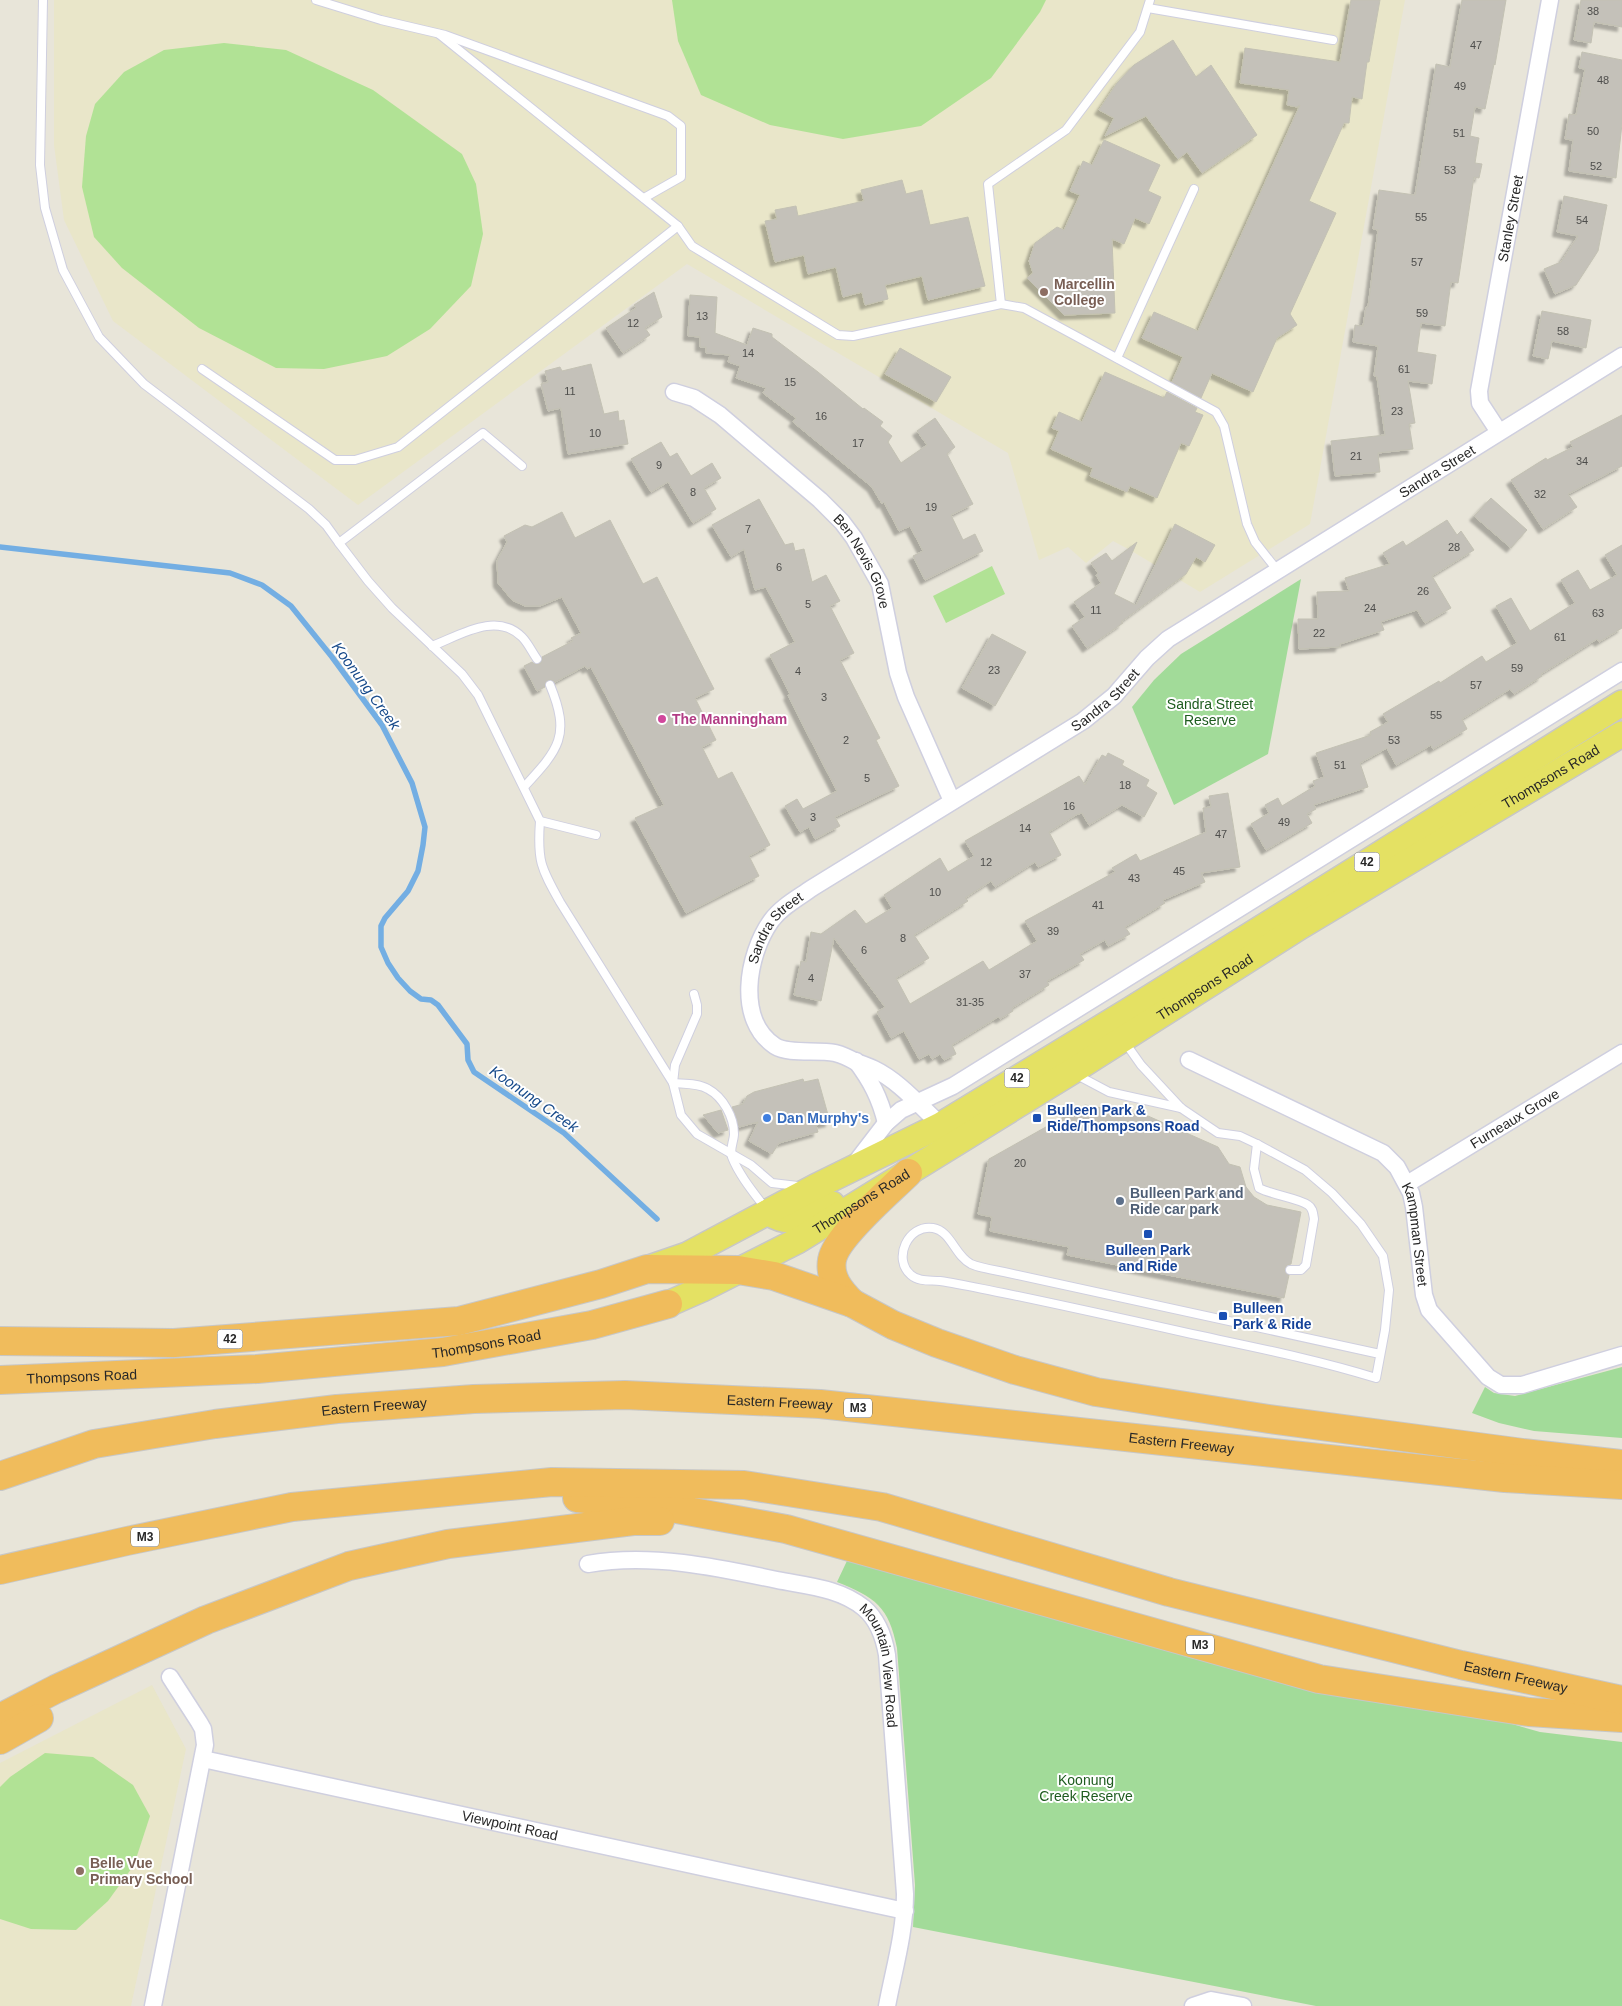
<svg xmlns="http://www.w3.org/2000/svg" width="1622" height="2006" font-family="Helvetica,sans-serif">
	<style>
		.education { fill: #e9e6c9 }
		.green { fill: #a2db99 }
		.pitch { fill: #b1e295 }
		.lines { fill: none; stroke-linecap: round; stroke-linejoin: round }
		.stream { stroke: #73aee3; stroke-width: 5.5 }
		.building { fill: #c4c1b9; stroke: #c3c1b3; filter: url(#shadow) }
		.lane-casing { stroke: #cfcfdf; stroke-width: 10 }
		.street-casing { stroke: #cfcfdf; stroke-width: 19 }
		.primary-casing { stroke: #c7c7c7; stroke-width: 28 }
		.highway-casing { stroke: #c7c7c7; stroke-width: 30 }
		.lane { stroke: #fff; stroke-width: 8 }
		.street { stroke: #fff; stroke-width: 16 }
		.primary { stroke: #e4e163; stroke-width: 25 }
		.highway { stroke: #f0bc5c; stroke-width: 28 }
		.education-dot { fill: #8d6e63; stroke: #fff; stroke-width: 2 }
		.hotel-dot { fill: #d1479c; stroke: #fff; stroke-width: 2 }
		.shop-dot { fill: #3f7fe0; stroke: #fff; stroke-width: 2 }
		.transit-dot { fill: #1a4fb4; stroke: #fff; stroke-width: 2 }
		.service-dot { fill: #5c6f8a; stroke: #fff; stroke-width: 2 }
		.labels { text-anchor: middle; stroke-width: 4; stroke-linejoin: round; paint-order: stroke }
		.number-label { font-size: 11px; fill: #4e4e4c }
		.shield { fill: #fff; stroke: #686868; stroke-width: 1 }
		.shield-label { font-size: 12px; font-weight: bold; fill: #272727 }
		.street-label { font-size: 14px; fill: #272727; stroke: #fff }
		.education-label { font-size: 14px; font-weight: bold; fill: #785e54; stroke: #fff; text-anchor: start }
		.park-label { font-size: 14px; fill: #1e5c1f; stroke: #fff }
		.hotel-label { font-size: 14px; font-weight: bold; fill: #b23c85; stroke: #fff; text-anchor: start }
		.transit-label { font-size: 14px; font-weight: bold; fill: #164399; stroke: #fff; text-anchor: start }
		.shop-label { font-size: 14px; font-weight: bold; fill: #366cbe; stroke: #fff; text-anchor: start }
		.service-label { font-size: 14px; font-weight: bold; fill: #4e5e75; stroke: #fff; text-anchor: start }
		.water-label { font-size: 15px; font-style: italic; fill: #174a8a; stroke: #fff }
	</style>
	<defs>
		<filter id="shadow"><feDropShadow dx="-4.5" dy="4.5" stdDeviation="1" flood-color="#0004"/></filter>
	</defs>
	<rect width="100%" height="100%" fill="#e8e5d9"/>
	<g class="education">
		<polygon points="54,0 1405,0 1310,524 1200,592 1130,550 1113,541 1086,563 1068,547 1039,560 1008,453 687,264 358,505 113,321 64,220 54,145"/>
		<polygon points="152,1685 186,1749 131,2006 0,2006 0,1763"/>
	</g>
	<g class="green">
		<polygon points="1301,579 1268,754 1174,805 1132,707 1154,680 1181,654"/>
		<polygon points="1622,1367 1622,1438 1534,1431 1499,1423 1472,1413 1485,1387 1494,1393 1515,1396"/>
		<path d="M854,1546L1266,1653L1540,1732L1622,1742V2006H1316L913,1927L915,1885L897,1648C889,1607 875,1597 837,1582Z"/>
	</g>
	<g class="pitch">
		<polygon points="672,0 1046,0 1040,12 991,78 921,126 843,139 770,125 701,95 678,41"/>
		<polygon points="224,43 286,50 373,90 462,154 476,184 483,234 471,286 430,329 387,356 324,369 276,368 199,328 122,268 94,237 82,187 86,136 95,104 124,72 164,50"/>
		<polygon points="992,566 1005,594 946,623 933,596"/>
		<polygon points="45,1753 93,1757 133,1785 150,1816 134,1865 108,1901 76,1930 31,1929 0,1919 0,1787 10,1777"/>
	</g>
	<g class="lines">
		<polyline class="stream" points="0,547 230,573 262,585 291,606 332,657 382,725 412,783 425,827 423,845 418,871 408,891 385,918 381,926 381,947 388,963 398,978 410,991 421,999 431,1000 438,1005 467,1044 468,1060 474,1072 564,1133 657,1219"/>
	</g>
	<g class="building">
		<polygon points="1351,0 1380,0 1369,62 1367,62 1362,99 1352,97 1349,123 1344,123 1309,201 1336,213 1290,314 1297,325 1277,338 1253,392 1212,373 1201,398 1172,382 1183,357 1142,338 1154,312 1198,331 1300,105 1297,107 1287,105 1289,90 1240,83 1245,48 1340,62"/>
		<polygon points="1462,0 1506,0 1495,65 1494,64 1485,109 1475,107 1470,136 1479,138 1475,163 1482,164 1479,178 1474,177 1458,283 1451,282 1445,326 1421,323 1417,352 1436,355 1432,384 1408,381 1415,423 1409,424 1413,449 1378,453 1380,472 1335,476 1331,441 1385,435 1377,377 1374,376 1378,346 1353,342 1355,325 1363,326 1366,307 1368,307 1378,230 1373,229 1379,190 1415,195 1436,64 1450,67"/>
		<polygon points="1581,0 1622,0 1622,27 1594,22 1591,43 1574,40"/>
		<polygon points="1173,40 1196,77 1211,65 1257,135 1202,173 1187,152 1178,159 1146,116 1105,136 1114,118 1099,110 1117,83 1134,65"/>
		<polygon points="1582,52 1622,60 1622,124 1616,178 1569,171 1573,140 1565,139 1569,114 1576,115 1585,69 1579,68"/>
		<polygon points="1104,140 1160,165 1148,191 1161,197 1149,224 1135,218 1124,244 1112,239 1115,313 1064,315 1027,278 1033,273 1029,261 1035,243 1057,227 1064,230 1080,195 1070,191 1083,161 1092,165"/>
		<polygon points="902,180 906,194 922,190 930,225 968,217 985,286 928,300 922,276 885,285 888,299 865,305 862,292 843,297 836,267 808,274 804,255 775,262 765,221 777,219 775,210 796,206 798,216 864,201 861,190"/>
		<polygon points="1564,196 1607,205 1598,251 1576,285 1555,294 1544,269 1561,262 1578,236 1557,232"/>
		<polygon points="654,292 662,317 645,328 650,335 623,353 606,328 636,308 634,305"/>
		<polygon points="690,295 717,297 715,333 747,345 753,328 772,334 772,337 818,372 863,409 864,408 883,422 880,426 892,436 888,442 901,463 927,445 917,431 935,418 955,447 947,454 973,504 951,515 963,540 975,534 983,551 925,580 913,556 923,551 910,526 899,531 884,502 882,504 872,487 793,422 796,418 763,393 766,388 736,378 740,366 728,362 730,355 706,353 706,347 700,347 700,337 688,336"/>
		<polygon points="1542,311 1591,320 1586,348 1552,341 1548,359 1533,356"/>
		<polygon points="900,348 951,377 936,402 885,374"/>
		<polygon points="591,364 604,414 618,411 619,421 624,420 628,444 568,454 561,408 548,411 541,384 548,382 545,371 560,367 562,371"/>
		<polygon points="1105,372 1164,398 1167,392 1197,408 1195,412 1203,415 1189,446 1181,443 1157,498 1130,486 1127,492 1090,476 1093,468 1051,449 1059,431 1052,428 1059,412 1082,422"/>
		<polygon points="1622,415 1622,466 1568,494 1577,507 1543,529 1511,480 1546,458 1547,460 1573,447 1570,442"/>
		<polygon points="661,442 670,457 677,453 691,476 712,463 721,478 704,488 716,509 693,523 668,482 651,492 631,459"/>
		<polygon points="1491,498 1527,530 1511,548 1474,516"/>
		<polygon points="759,499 785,545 793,543 795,551 804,549 812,582 826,575 840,601 830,606 854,653 840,660 880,738 876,740 899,786 835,817 840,826 815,839 809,827 800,832 785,806 797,799 803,809 837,791 804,727 788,695 790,694 770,655 795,642 766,587 755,590 744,549 731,557 712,525"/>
		<polygon points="562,512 575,538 610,520 643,584 657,577 714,689 695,698 716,740 702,747 718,779 732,772 770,845 749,856 759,876 686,913 635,818 664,805 591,667 587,669 585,666 555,682 551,680 548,680 545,684 545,687 537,691 524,666 532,662 535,664 540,664 542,661 542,657 573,641 571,638 581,633 562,597 540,606 525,606 512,600 498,583 497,561 507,542 504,536 525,525 532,527"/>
		<polygon points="1447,520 1457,535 1461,531 1474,550 1432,576 1451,608 1425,623 1417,610 1381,622 1384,630 1340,644 1340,647 1299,649 1298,619 1318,619 1317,592 1349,591 1345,578 1390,564 1383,553 1403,541 1406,546"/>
		<polygon points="1175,524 1215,545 1205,562 1196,557 1186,574 1121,622 1123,623 1087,648 1072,626 1085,617 1074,602 1101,583 1096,575 1098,573 1091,563 1106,553 1112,561 1137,542 1114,594 1136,605"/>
		<polygon points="1622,545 1622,628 1599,642 1597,639 1541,674 1542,676 1514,694 1510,689 1462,719 1467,729 1433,749 1431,745 1396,765 1387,748 1360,763 1368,787 1314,805 1316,809 1307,814 1312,823 1266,850 1251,824 1269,813 1265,805 1278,798 1282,806 1315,786 1313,781 1324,777 1316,753 1371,735 1370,732 1388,722 1383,714 1439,681 1440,683 1482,656 1486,662 1517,643 1496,606 1511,598 1530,631 1575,603 1561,580 1578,570 1590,590 1617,575 1605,555"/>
		<polygon points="992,634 1026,652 995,706 962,688"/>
		<polygon points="1108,753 1124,761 1122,765 1149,780 1146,786 1157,793 1144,817 1122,805 1089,825 1082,813 1076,815 1049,832 1061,855 1038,867 1035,862 995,887 991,881 965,898 968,901 914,935 929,958 896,978 910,1004 983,961 989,970 1037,941 1025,921 1115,872 1112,868 1136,854 1140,861 1206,832 1203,808 1211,807 1209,796 1228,793 1240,867 1201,873 1205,882 1163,900 1165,903 1125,927 1130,934 1108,946 1105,940 1080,954 1084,960 1047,981 1049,985 1012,1008 1013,1011 1000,1019 998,1017 952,1045 956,1054 944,1060 940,1054 932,1059 929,1054 919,1059 904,1031 891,1038 877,1012 885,1007 834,938 821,1001 794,995 801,961 806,962 811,932 821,934 855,910 866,924 892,908 884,895 940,858 948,872 974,856 965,841 1079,776 1085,785 1102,755 1106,757"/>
		<polygon points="803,1079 804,1082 818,1079 830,1122 816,1125 818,1132 779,1143 772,1154 749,1141 758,1122 739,1127 732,1107 743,1104 747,1096 754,1092"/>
		<polygon points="1085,1105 1148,1116 1218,1147 1229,1164 1240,1167 1246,1187 1254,1197 1267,1205 1301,1212 1291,1264 1287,1265 1284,1270 1289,1275 1284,1298 1067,1255 1069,1247 990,1231 992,1217 978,1214 989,1159"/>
		<polygon points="721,1110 728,1130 718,1133 703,1115"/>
	</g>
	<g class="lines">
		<g class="lane-casing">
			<g id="lane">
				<polyline points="43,0 40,165 45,208 63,270 99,337 144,384 309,509 326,525 339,543"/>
				<polyline points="316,0 381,20 445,35 668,116 681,126 681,177 644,198"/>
				<polyline points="1148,8 1333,40"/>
				<polyline points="439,34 678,226 692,246 838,335 853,336 1001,304 1024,308 1216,412 1224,426 1247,524 1255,542 1277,570"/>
				<polyline points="1001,304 988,184 1066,130 1140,32 1150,0"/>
				<polyline points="1117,358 1194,189"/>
				<polyline points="202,369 335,460 355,460 398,447 678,226"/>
				<polyline points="522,466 483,433 339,543 368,581 392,608 462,674 478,695 540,821 596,835"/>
				<path d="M432,646C459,636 496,611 522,637C528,643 532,652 537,659"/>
				<path d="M524,787C559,749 571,736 550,685"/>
				<path d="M540,821C537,861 541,868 560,902L673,1083C684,1084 698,1083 708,1089C723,1097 734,1117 734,1134C734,1141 729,1150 732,1157C739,1175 754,1193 766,1209"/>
				<polyline points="694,994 697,1005 697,1014 675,1065 673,1083 681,1115 697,1134 751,1165 772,1183 798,1186"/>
				<path d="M1124,1041L1141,1065L1181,1108L1218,1133L1240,1136L1257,1144L1305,1170L1332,1193L1361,1224L1383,1256L1389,1290L1385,1330L1376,1378C1315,1359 1253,1347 1192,1334C1129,1320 1066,1306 1003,1293C982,1289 961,1284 940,1281C930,1280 919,1282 911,1275C892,1259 908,1224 933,1228C951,1231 955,1256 971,1264C980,1268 994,1270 1004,1272L1380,1354"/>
				<polyline points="1075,1074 1109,1092 1181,1108"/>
				<path d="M1257,1144L1254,1169L1259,1188C1272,1195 1298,1198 1308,1205C1313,1208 1313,1213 1314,1219L1306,1265L1301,1270H1290"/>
			</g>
		</g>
		<g class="street-casing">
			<g id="street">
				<path id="s1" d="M674,392L694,398L720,415L820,500L842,522L854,538L880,584L898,673L906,697L952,801"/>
				<path id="s2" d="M1499,432L1480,403L1479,391L1550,0"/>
				<path id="s3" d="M1189,1060L1383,1153L1397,1167L1411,1193L1414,1207L1424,1295L1429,1310L1488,1377L1501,1385H1522L1622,1355"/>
				<path d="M856,1061C871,1081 880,1098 886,1123"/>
				<path id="s4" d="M941,1125C920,1106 899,1081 874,1069C868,1066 862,1064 856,1062C849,1058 843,1055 835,1053C818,1049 789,1055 775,1046C736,1020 747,955 771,921C781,907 798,898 812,888L1083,721L1114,696L1147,658L1168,639L1622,356"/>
				<polyline points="853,1166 886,1123 901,1110 953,1086 1622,671"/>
				<path id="s5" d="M1407,1184L1622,1053"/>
				<path id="s6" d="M588,1564C650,1553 716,1567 777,1580C807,1586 840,1588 864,1608C878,1620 884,1637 887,1655L905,1894C905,1932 894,1969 887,2006"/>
				<path id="s7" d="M203,1759L905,1911"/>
				<polyline points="153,2006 205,1745 203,1729 199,1722 170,1677"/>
				<polyline points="1193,2006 1211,2000 1243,2006"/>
			</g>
		</g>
		<g class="primary-casing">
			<g id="primary">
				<path d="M768,1212C791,1229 809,1215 832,1204"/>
				<polyline points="652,1267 687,1255 815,1187 941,1125 1130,1010 1622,703"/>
				<path id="s8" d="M668,1304L702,1289L797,1241L1071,1072L1301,926L1622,734"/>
			</g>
		</g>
		<g class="highway-casing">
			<g id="highway">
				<path d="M852,1303C840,1291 829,1278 832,1260C836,1236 890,1191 908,1173"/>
				<polyline points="0,1341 174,1343 459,1321 601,1284 647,1269 738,1270 774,1276 852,1303 893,1325 937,1343 1015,1370 1096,1392 1269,1419 1523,1453 1622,1464"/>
				<path id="s9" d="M0,1380L257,1369L443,1352L592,1325L668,1304"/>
				<path id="s10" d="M0,1476L94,1444L215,1424L337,1409L474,1399L625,1395L820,1404L1505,1478L1622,1485"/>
				<polyline points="577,1498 671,1508 786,1529 1319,1679 1529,1712 1622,1718"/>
				<path id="s11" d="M0,1570L127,1541L292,1507L552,1482L744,1485L882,1507L1169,1592L1461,1665L1622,1700"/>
				<polyline points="0,1718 56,1689 206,1620 349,1566 448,1544 633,1521 660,1521"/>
				<polyline points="0,1740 39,1718"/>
			</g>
		</g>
		<use href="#lane" class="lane"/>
		<use href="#street" class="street"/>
		<use href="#primary" class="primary"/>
		<use href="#highway" class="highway"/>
	</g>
	<g class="education-dot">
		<circle cx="1044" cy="292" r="5"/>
		<circle cx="80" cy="1871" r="5"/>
	</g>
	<circle class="hotel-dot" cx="662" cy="719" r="5"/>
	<circle class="shop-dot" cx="767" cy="1118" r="5"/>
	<g class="transit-dot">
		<rect x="1032" y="1113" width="10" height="10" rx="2.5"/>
		<rect x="1143" y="1229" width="10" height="10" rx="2.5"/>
		<rect x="1218" y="1311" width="10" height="10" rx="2.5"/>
	</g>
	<circle class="service-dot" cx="1120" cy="1201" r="5"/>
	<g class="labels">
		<g class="number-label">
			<text x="1593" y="15">38</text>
			<text x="1476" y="49">47</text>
			<text x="1603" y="84">48</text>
			<text x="1460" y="90">49</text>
			<text x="1593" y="135">50</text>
			<text x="1459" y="137">51</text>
			<text x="1596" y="170">52</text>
			<text x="1450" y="174">53</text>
			<text x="1421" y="221">55</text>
			<text x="1582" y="224">54</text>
			<text x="1417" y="266">57</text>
			<text x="1422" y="317">59</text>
			<text x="702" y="320">13</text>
			<text x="633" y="327">12</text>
			<text x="1563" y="335">58</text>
			<text x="748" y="357">14</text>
			<text x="1404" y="373">61</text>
			<text x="790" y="386">15</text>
			<text x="570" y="395">11</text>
			<text x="1397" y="415">23</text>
			<text x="821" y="420">16</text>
			<text x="595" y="437">10</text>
			<text x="858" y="447">17</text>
			<text x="1356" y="460">21</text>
			<text x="1582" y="465">34</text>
			<text x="659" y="469">9</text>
			<text x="693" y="496">8</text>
			<text x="1540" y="498">32</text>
			<text x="931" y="511">19</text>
			<text x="748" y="533">7</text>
			<text x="1454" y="551">28</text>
			<text x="779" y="571">6</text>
			<text x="1423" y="595">26</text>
			<text x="808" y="608">5</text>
			<text x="1370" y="612">24</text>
			<text x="1096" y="614">11</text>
			<text x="1598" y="617">63</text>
			<text x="1319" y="637">22</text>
			<text x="1560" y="641">61</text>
			<text x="1517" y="672">59</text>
			<text x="994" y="674">23</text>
			<text x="798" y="675">4</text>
			<text x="1476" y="689">57</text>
			<text x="824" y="701">3</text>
			<text x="1436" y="719">55</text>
			<text x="846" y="744">2</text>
			<text x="1394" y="744">53</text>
			<text x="1340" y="769">51</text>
			<text x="867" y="782">5</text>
			<text x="1125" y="789">18</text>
			<text x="1069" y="810">16</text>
			<text x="813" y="821">3</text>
			<text x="1284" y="826">49</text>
			<text x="1025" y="832">14</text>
			<text x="1221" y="838">47</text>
			<text x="986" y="866">12</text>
			<text x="1179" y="875">45</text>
			<text x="1134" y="882">43</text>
			<text x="935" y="896">10</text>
			<text x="1098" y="909">41</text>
			<text x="1053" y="935">39</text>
			<text x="903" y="942">8</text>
			<text x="864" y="954">6</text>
			<text x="1025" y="978">37</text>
			<text x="811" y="982">4</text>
			<text x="970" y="1006">31-35</text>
			<text x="1020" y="1167">20</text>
		</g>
		<g class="shield">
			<rect x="1354.5" y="852.5" width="25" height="19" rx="4"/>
			<rect x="1004.5" y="1068.5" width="25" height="19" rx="4"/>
			<rect x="217.5" y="1329.5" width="25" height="19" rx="4"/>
			<rect x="844" y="1398.5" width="28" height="19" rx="4"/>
			<rect x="131" y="1527.5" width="28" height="19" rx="4"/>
			<rect x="1186" y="1635.5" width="28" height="19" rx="4"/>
		</g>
		<g class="shield-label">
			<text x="1367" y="866">42</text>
			<text x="1017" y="1082">42</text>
			<text x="230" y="1343">42</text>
			<text x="858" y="1412">M3</text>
			<text x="145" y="1541">M3</text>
			<text x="1200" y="1649">M3</text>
		</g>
		<g class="street-label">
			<text dy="5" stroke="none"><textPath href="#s2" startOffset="222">Stanley Street</textPath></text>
			<text dy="5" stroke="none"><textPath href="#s4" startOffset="1135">Sandra Street</textPath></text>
			<text dy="5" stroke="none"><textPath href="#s1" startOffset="259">Ben Nevis Grove</textPath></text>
			<text dy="5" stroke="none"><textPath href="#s4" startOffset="730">Sandra Street</textPath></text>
			<text dy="5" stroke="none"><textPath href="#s8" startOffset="1029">Thompsons Road</textPath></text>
			<text dy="5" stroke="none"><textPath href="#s4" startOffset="325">Sandra Street</textPath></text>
			<text dy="5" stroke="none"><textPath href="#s8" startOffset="624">Thompsons Road</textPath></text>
			<text dy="5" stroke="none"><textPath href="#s5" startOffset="126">Furneaux Grove</textPath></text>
			<text dy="5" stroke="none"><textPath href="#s8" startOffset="219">Thompsons Road</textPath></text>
			<text dy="5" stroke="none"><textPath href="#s3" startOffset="306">Kampman Street</textPath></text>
			<text dy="5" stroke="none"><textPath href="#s9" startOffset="488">Thompsons Road</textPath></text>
			<text dy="5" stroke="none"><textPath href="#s9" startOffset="82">Thompsons Road</textPath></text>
			<text dy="5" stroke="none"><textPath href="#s10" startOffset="788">Eastern Freeway</textPath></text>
			<text dy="5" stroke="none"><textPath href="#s10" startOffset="382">Eastern Freeway</textPath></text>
			<text dy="5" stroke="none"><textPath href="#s10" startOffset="1192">Eastern Freeway</textPath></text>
			<text dy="5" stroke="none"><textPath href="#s6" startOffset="345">Mountain View Road</textPath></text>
			<text dy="5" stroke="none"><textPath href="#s11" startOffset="1548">Eastern Freeway</textPath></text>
			<text dy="5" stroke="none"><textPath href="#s7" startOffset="314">Viewpoint Road</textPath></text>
		</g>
		<g class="education-label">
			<text x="1054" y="289">Marcellin<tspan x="1054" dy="16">College</tspan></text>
			<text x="90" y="1868">Belle Vue<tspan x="90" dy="16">Primary School</tspan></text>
		</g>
		<g class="park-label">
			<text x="1210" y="709">Sandra Street<tspan x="1210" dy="16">Reserve</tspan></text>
			<text x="1086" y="1785">Koonung<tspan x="1086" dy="16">Creek Reserve</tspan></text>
		</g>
		<g class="hotel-label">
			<text x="672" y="724">The Manningham</text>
		</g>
		<g class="transit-label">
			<text x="1047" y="1115">Bulleen Park &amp;<tspan x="1047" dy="16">Ride/Thompsons Road</tspan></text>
			<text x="1148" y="1255" text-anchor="middle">Bulleen Park<tspan x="1148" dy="16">and Ride</tspan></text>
			<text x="1233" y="1313">Bulleen<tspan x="1233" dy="16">Park &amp; Ride</tspan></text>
		</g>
		<g class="shop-label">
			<text x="777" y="1123">Dan Murphy's</text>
		</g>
		<g class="service-label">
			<text x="1130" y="1198">Bulleen Park and<tspan x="1130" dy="16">Ride car park</tspan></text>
		</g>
		<g class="water-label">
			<text transform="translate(366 686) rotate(54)" y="5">Koonung Creek</text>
			<text transform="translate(534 1099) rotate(35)" y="5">Koonung Creek</text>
		</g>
	</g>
</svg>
